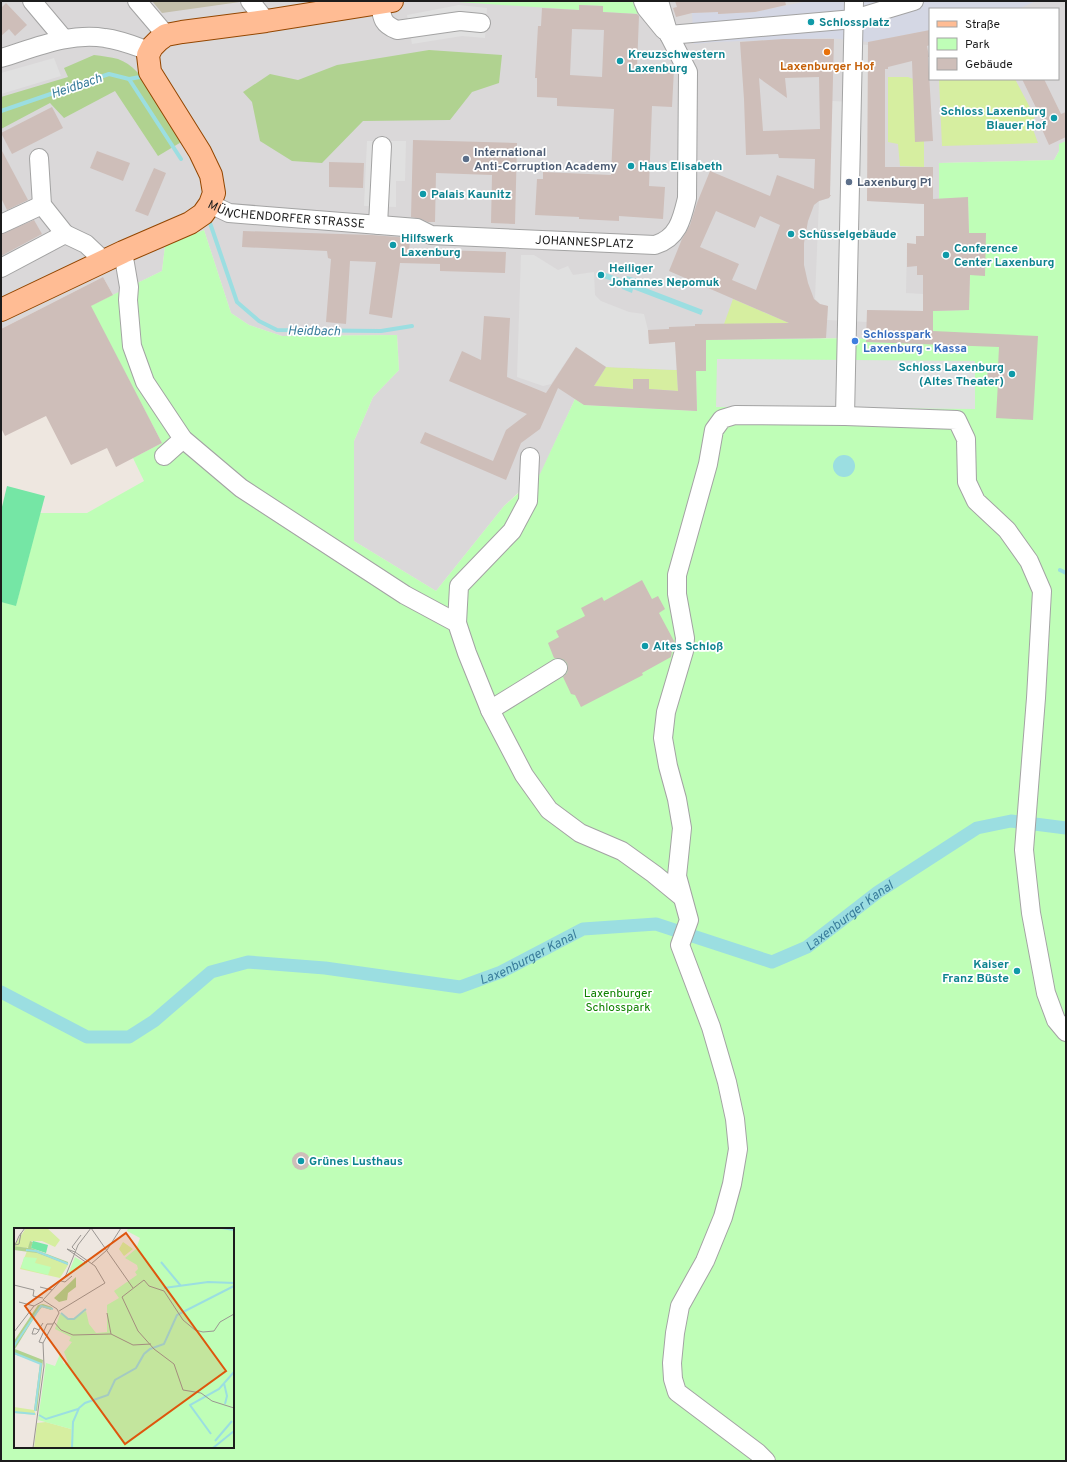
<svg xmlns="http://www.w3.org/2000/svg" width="1067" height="1462" font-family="Overpass,sans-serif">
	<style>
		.residential { fill: #dad8d9; fill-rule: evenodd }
		.construction { fill: #c3bfab }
		.grass { fill: #d6eea0 }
		.forest { fill: #b0d290 }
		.park { fill: #bffeb7; fill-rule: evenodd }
		.pitch { fill: #75e6a5 }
		.parking { fill: #e0e0e0 }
		.plaza { fill: #d4d7e4 }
		.water { fill: #9bdee1 }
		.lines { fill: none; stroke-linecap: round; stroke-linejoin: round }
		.stream { stroke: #9bdee1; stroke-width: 4 }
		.canal { stroke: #9bdee1; stroke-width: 13 }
		.building { fill: #cebeb9; fill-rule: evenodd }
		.minor-casing { stroke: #a3a3a3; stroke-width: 20 }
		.major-casing { stroke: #934600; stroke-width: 24 }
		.minor { stroke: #fff; stroke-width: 18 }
		.major { stroke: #ffbc94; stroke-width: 22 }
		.culture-dot { fill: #0f9aa8; stroke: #fff; stroke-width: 1.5 }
		.food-dot { fill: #e8710a; stroke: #fff; stroke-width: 1.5 }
		.service-dot { fill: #5c6f8a; stroke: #fff; stroke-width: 1.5 }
		.shop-dot { fill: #3f7fe0; stroke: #fff; stroke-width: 1.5 }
		.labels { text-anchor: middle; stroke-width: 3.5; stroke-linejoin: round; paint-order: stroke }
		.culture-label { font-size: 12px; font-weight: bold; fill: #0d838f; stroke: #fff; text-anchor: start }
		.food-label { font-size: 12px; font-weight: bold; fill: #c56008; stroke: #fff }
		.service-label { font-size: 12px; font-weight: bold; fill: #4e5e75; stroke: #fff; text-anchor: start }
		.street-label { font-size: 12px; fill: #1c1c1c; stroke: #fff }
		.shop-label { font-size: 12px; font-weight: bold; fill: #366cbe; stroke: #fff; text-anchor: start }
		.park-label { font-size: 12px; fill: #0f8201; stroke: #fff }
		.water-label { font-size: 13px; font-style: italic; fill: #397d9b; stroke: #fff }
		.inset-river { fill: none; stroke: #9bdee1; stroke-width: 2 }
		.inset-road { fill: none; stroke: #9a9692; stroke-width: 1 }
		.view { fill: #de560d; fill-opacity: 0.15; stroke: #de560d; stroke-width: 2 }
		.inset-edge { fill: none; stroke: #1c1c1c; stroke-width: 2 }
	</style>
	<rect width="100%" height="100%" fill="#eee7e0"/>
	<path class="residential" d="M1,1H1066V141L1060,144L1059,151L1054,160L939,163L968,197L970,275L969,310L933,344L866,342L857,338H826L696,355H706V371H696L697,411L584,405L575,399L540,475L523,488L504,506L436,591L354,541V441L373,397L399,370L397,335L282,336L249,325L231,313L204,230L165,246L162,271L113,295L103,277L1,329ZM930,9H1058V79H930Z"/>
	<polygon class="construction" points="152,1 247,1 162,13"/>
	<g class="grass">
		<polygon points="888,77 908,77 913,79 924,142 924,167 900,166 898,144 888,142"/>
		<polygon points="939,79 1015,79 1035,117 1031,124 1038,143 942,146"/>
		<polygon points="733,299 789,323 724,324"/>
		<polygon points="606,367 677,370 678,391 649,389 649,379 633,379 633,389 594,386"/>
	</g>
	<g class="forest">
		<polygon points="429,50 502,55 499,83 472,92 450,120 363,121 322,163 292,161 260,141 252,102 243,92 270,74 298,80 337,65"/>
		<path d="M94,55C102,56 111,57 118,59C145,68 168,117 183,141L158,156L115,91L64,118L50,103L1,129V97L68,77L64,68Z"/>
	</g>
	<g class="park">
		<polygon points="458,1 633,1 640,14 603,12 603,6 580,5 579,10 458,2"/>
		<path d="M1066,141V1461H1V602L16,605L40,513H87L144,481L133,458L162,443L90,306L162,271L165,246L204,230L231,313L249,325L282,336L397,335L399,370L373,397L354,441V541L436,591L504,506L540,474L575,399L584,405L697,411L696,371H706V355H696V340L857,338L866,339L867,342L933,344V311L969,310L970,275L968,198L939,199V163L1054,160L1059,151V144ZM15,1229H233V1447H15Z"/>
	</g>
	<polygon class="pitch" points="7,486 45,496 16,606 1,602 1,511"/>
	<g class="parking">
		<polygon points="459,5 487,8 485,38 462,36 412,44 407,15"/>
		<polygon points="856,44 868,45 868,201 924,204 924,236 916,236 916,244 907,244 906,293 923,294 923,311 867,310 867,322 827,320 828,306 820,304 815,299 819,201 829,198 832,101 854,102"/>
		<polygon points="54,58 61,76 1,94 1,73"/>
		<polygon points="367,141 406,141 405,181 396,181 396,207 364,206"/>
		<polygon points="521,255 534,255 558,270 568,266 573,275 594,272 595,295 601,301 629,312 644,314 648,330 649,344 675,342 677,370 606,367 576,347 551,384 543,386 517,377"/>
		<polygon points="717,359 975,361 975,409 716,407"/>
	</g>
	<polygon class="plaza" points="808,1 1036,1 1018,9 930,9 930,30 868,42 829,38 714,42 694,44 692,13 718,12 718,14 755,12"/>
	<g class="water">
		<polygon points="603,272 625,280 627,276 637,279 635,284 703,310 701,315 633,289 632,293 622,289 623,285 601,277"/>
		<circle cx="844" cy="466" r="11"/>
	</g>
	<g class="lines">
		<g class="stream">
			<polyline points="129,79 140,77"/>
			<polyline points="1,111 109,74 129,79 181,159"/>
			<polyline points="210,223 237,302 259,321 277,330 381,331 412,326"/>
			<polyline points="1060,570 1066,573"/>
		</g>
		<path class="canal" id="s1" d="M1,992L87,1037H129L154,1021L211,972L248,962L325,968L460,987L501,972L583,929L656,924L772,962L807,947L878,892L977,828L1011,821L1066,828"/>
	</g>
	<g class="building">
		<polygon points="675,1 785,1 786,5 755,12 718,14 718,12 692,13 676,17 673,8 677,7"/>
		<polygon points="6,3 27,25 15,36 9,29 1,36 1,8"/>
		<path d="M579,5L603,6V12L637,14L639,16L637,67L674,69L672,107L652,106L649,186L665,187L663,219L619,216V221L579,219V217L535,215L537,179H543V172L611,175L614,109L557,106V98L537,97V78H535L538,26H541L542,8L579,10ZM572,29L604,30L602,77L570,75Z"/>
		<polygon points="930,30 930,45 927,46 929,57 928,57 933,141 915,142 912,61 888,67 888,69 885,69 885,167 933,167 933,199 968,197 969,233 986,233 985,276 970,275 969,310 933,311 933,331 1038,336 1033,420 996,418 998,382 987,381 988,366 998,367 999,347 866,342 867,310 923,311 923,275 917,275 917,266 907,267 907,243 916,244 916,236 924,236 924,204 867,201 868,42"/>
		<path d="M783,39H834L830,195H831L829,198L819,201L814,205L808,221L804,243V265L808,283L814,299L820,304L828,306L826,338L706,340V371H696L697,411L584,405L558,388L540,429L521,443L506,480L420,443L425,432L493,461L506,430L527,414L449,381L462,351L481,360L484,316L510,318L507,377L546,393L576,347L606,367L594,386L633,389V379H649V389L678,391L675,342L649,344L648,330L669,329V327L695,326V324L789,323L669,271L682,239L690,225L697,203L710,171L770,196L777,175L814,189L815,159L779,158L778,154L746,155L744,99L740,42ZM819,77L820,129L763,131L759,78L787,98L785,78ZM716,211L755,228L760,216L780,225L756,290L732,280L739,264L700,247Z"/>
		<polygon points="1022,79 1044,79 1061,114 1066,112 1066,137 1049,145 1040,125 1043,122"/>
		<polygon points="52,107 63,128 12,154 1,133"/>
		<polygon points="413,140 517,143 515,224 491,223 492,175 436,173 435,222 428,222 421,219 411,217"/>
		<polygon points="1,149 28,200 7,210 1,198"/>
		<polygon points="97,151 130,163 123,181 90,168"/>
		<polygon points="329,162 364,163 363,188 329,187"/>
		<polygon points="154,168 166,173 148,216 135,211"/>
		<polygon points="34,220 42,234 1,256 1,234"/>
		<polygon points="243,231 372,235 410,238 409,253 441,253 441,250 506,252 505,273 440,271 440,264 400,263 392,318 369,314 376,262 350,261 346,324 326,322 331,259 328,258 327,251 242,247"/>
		<polygon points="103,277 113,295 91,306 162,443 116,467 107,448 71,465 46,416 5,436 1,428 1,329"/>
		<polygon points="642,580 652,599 658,596 665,609 659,613 674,641 671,657 642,673 643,675 581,707 575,695 571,694 563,677 567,673 568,668 567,663 563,659 554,658 548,643 559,637 556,631 585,616 581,608 602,597 604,601"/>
		<circle cx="301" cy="1161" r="9"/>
	</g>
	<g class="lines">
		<g class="minor-casing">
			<g id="minor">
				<polyline points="32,1 64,39"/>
				<polyline points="137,1 166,35"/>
				<polyline points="250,1 266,21"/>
				<polyline points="643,1 646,8 664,30"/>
				<path d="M380,3C382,18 382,24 397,30L460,21L481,23"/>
				<polyline points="669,35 854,19 914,1"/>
				<path d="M1,58C34,48 70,32 105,38C121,40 135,46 149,51"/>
				<polyline points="39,158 42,205 65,234"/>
				<path id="s2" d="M210,204L229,213L417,228L431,235L655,245C678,238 682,219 687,198L688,72L669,35L659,1"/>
				<polyline points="1,224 42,205"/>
				<polyline points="378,225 382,146"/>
				<polyline points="123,252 129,287 128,300 132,346 145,382 183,439 241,488 405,595 457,623 467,653 490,710 524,775 549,810 580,833 622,851 654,874 682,897"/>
				<polyline points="1,268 65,234 86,244 104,261"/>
				<polyline points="845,416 854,1"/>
				<polyline points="164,456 183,439"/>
				<polyline points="457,623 459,586 512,531 528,501 530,457"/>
				<polyline points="490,710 558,668"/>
				<polyline points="766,1461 758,1453 677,1392 673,1379 672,1363 675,1333 680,1306 705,1261 723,1217 732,1184 738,1149 735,1119 727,1082 711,1027 680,945 689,920 677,876 682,828 677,799 668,766 663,738 666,712 684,651 685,638 677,594 677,575 708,464 714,430 722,419 735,415 845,416 957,420 966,439 967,482 976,501 1007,530 1029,561 1042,591 1036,698 1024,850 1031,913 1046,993 1056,1020 1066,1032"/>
			</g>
		</g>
		<g class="major-casing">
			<polyline id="major" points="1,310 123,252 190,223 203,214 210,204 214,193 211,175 200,152 150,72 148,55 152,47 159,40 166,35 182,32 266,21 392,1"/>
		</g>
		<use href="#minor" class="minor"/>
		<use href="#major" class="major"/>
	</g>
	<g class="culture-dot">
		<circle cx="811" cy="22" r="4"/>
		<circle cx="620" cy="61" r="4"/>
		<circle cx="1054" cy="118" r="4"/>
		<circle cx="631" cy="166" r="4"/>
		<circle cx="423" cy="194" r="4"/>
		<circle cx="791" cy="234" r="4"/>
		<circle cx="393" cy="245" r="4"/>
		<circle cx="946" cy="255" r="4"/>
		<circle cx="601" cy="275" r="4"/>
		<circle cx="1012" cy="374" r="4"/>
		<circle cx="645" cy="646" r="4"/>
		<circle cx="1017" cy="971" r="4"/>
		<circle cx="301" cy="1161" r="4"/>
	</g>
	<circle class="food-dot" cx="827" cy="52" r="4"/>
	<g class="service-dot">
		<circle cx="466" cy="159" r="4"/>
		<circle cx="849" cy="182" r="4"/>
	</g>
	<circle class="shop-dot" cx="855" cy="341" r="4"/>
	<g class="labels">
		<g class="culture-label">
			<text x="819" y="26">Schlossplatz</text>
			<text x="628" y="58">Kreuzschwestern<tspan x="628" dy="14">Laxenburg</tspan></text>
			<text x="1046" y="115" text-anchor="end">Schloss Laxenburg<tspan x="1046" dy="14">Blauer Hof</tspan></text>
			<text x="639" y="170">Haus Elisabeth</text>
			<text x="431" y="198">Palais Kaunitz</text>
			<text x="799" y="238">Schüsselgebäude</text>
			<text x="401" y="242">Hilfswerk<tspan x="401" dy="14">Laxenburg</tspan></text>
			<text x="954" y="252">Conference<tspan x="954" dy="14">Center Laxenburg</tspan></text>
			<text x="609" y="272">Heiliger<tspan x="609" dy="14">Johannes Nepomuk</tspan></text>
			<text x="1004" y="371" text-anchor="end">Schloss Laxenburg<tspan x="1004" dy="14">(Altes Theater)</tspan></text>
			<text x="653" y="650">Altes Schloß</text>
			<text x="1009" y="968" text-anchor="end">Kaiser<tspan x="1009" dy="14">Franz Büste</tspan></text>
			<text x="309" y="1165">Grünes Lusthaus</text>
		</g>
		<g class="food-label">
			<text x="827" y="70">Laxenburger Hof</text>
		</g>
		<g class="service-label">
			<text x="474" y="156">International<tspan x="474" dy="14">Anti-Corruption Academy</tspan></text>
			<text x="857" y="186">Laxenburg P1</text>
		</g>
		<g class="street-label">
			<text dy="4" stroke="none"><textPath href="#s2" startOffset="78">MÜNCHENDORFER STRASSE</textPath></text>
			<text dy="4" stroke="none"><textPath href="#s2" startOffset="379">JOHANNESPLATZ</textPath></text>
		</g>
		<g class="shop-label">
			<text x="863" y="338">Schlosspark<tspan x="863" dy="14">Laxenburg - Kassa</tspan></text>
		</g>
		<g class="park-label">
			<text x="618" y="997">Laxenburger<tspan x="618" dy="14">Schlosspark</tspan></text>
		</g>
		<g class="water-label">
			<text transform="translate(76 85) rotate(-19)" y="5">Heidbach</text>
			<text transform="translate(314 330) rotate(1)" y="5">Heidbach</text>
			<text dy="5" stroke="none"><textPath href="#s1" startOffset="918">Laxenburger Kanal</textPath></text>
			<text dy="5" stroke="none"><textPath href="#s1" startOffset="570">Laxenburger Kanal</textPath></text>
		</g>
	</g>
	<g transform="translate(14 1228)">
		<rect width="220" height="220" fill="#eee7e0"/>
		<path d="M12,0H33L46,12L41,19L28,13H16L15,19L12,20L0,18ZM109,14L119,21L110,28L105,21ZM13,23L23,25L54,37L46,50L6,41ZM0,179L20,182L22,187L0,185ZM32,194L57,201V220H20L23,195Z" fill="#d6eea0"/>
		<path d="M16,13L19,14L17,20L54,34V37L23,25L0,22V18L14,20ZM62,49V59L54,65L53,72L45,74L40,70ZM29,76L38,79L37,82L28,79L23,85L1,121L29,132L23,183L20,182L26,135L0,126V113L24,77Z" fill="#b0d290"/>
		<path d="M114,0H220V220H57V201L24,192L32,135L41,138L46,126L50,136L54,134L50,124L58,114L55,113L57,109L41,101L46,86L57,92L72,83L75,96L82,105L93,104V77L105,70L100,63L123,47L121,44L124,41L123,37L111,30L122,21L126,10L113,3ZM10,29L23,30L21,35L37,39L34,47L7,40ZM61,29L72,36L55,47L54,46Z" fill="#bffeb7"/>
		<path d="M19,13L34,17L32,25L17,20Z" fill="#75e6a5"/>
		<path class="inset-river" d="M208,0L220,2M12,22L22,23L54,36M147,34L167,58M150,60L194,54L220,55M47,85L54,91H60L72,81M0,118L27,78L39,81M0,125L27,136L21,183M210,155L213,168L211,176M0,184L21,186M25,187L32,191L64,181M197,206L176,177L205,161L220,144M201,213L218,193M58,220L59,194L65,180L71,175L94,167L101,152L122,140L130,126L136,121L150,116L163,87L220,58M199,220L220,203"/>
		<path class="inset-road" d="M77,0L119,60M7,5L5,16L1,17L5,8L11,0M53,21L73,35M61,22L58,19L67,7M77,36L93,22L107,0M47,53L51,54L58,48M0,57L20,62L19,68L29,70M26,59L38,62M5,74L20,78M45,83L91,55L81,38L61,24L53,21M93,85L97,106M220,86L206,94L200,103L189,104L181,102L169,92L150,63L135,58L130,52L108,69L124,103L140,121L160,136L169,162L187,165L198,173L220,180M40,94L47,102L59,107L97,106L119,117L137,116M25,102L20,100L18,106H22L24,104L27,98L29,95M0,104L20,78L29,73M29,115L25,114L33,96H39M19,220L30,138L29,115L45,85L43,81L29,72L52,47L64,17L77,0"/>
		<path class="view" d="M112,5L212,143L111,216L11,78Z"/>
		<rect width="220" height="220" class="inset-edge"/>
	</g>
	<rect width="1067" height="1462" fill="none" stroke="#1c1c1c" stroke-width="4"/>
	<rect x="929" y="8" width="130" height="72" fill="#ffffff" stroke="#a4a4a4"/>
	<rect x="937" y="21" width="20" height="6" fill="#ffbc94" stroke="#a4a4a4"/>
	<text x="965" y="28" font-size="12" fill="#1c1c1c">Straße</text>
	<rect x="937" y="38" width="20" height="12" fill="#bffeb7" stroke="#a4a4a4"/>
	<text x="965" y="48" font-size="12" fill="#1c1c1c">Park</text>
	<rect x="937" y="58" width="20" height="12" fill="#cebeb9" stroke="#a4a4a4"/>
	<text x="965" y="68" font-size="12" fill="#1c1c1c">Gebäude</text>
</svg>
